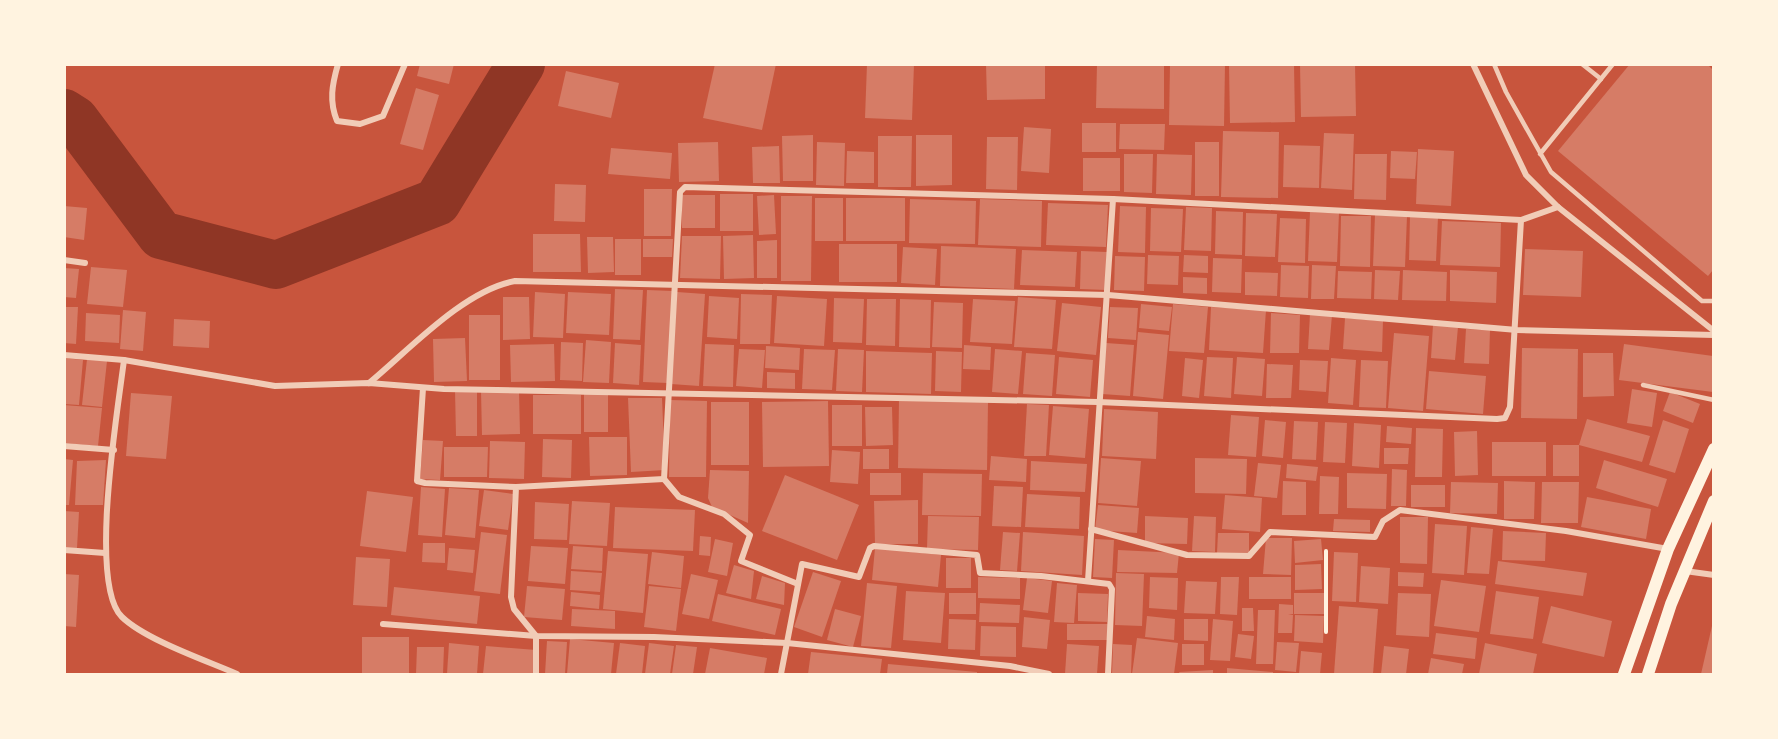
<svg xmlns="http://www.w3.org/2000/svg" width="1778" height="739" font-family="Lato,sans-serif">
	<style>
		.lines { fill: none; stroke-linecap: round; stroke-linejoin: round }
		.river { stroke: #8f3625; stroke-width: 48 }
		.building { fill: #d67c66 }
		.path { stroke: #fff3e0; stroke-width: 4 }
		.service { stroke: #f1ccb7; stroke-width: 4.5 }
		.minor { stroke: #f1ccb7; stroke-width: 6 }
		.secondary { stroke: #fff3e0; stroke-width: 12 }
	</style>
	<rect width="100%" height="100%" fill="#c8553d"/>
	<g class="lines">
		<polyline class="river" points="64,113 75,120 161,235 276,265 437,202 521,64"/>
	</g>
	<g class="building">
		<polygon points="420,64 454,64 449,84 417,76"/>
		<polygon points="715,64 776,64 762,130 703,118"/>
		<polygon points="867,64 914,64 912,120 865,118"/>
		<polygon points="986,64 1045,64 1045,99 987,100"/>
		<polygon points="1097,64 1164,64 1164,109 1096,108"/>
		<polygon points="1170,64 1225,64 1224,126 1169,125"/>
		<polygon points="1229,64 1294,64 1295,122 1230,123"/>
		<polygon points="1300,64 1355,64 1356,116 1301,117"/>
		<polygon points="1630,64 1707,64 1713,70 1713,270 1708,276 1558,151"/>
		<polygon points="566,71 619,83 611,118 558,106"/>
		<polygon points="416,88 439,95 423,150 400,144"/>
		<rect x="1082" y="123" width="34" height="29"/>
		<polygon points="1120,124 1165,124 1164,150 1119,149"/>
		<polygon points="1024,127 1051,129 1049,173 1021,171"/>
		<polygon points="1223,131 1279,132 1278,198 1221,197"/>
		<polygon points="1324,133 1354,134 1352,190 1321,188"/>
		<polygon points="813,135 813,181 783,181 782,136"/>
		<polygon points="916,135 952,135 952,185 916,186"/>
		<polygon points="878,136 912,136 911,187 878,187"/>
		<polygon points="987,137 1018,137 1017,190 986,189"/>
		<polygon points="718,142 719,181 679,182 678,143"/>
		<polygon points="817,142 845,143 844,186 816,185"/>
		<rect x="1195" y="142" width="24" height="54"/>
		<polygon points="1284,145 1320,146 1319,188 1283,187"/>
		<polygon points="779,146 780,183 753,183 752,147"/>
		<polygon points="611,148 672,153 670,179 608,174"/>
		<polygon points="1418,149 1454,151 1451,206 1416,204"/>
		<polygon points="847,151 874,152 874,183 846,183"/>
		<polygon points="1391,151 1417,152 1415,179 1390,178"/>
		<polygon points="1124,154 1153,154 1152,193 1124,192"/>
		<polygon points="1157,154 1192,155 1191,195 1156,194"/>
		<polygon points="1355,154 1387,154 1386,200 1354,199"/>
		<rect x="1083" y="158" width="37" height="33"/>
		<polygon points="555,184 586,185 585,222 554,221"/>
		<polygon points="644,189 672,189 671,236 644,236"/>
		<rect x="720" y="194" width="33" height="37"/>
		<rect x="682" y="195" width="33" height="33"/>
		<polygon points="774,195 776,234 759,235 757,196"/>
		<polygon points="781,196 812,196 811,281 781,281"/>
		<rect x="815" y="198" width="28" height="43"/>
		<rect x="846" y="198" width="59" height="43"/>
		<polygon points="910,199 976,201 975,244 909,243"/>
		<polygon points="980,199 1042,201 1041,247 978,245"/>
		<polygon points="1048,203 1108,205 1106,247 1046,245"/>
		<polygon points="64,206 87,208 84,240 64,237"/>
		<polygon points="1120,206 1146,207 1145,253 1118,252"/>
		<polygon points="1186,207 1212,208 1211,251 1184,250"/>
		<polygon points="1151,208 1183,209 1181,252 1150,251"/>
		<polygon points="1216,211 1243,212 1242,255 1215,254"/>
		<polygon points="1310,212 1339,213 1337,262 1308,261"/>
		<polygon points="1246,213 1277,214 1275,257 1245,256"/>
		<polygon points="1375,215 1407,216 1405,267 1373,266"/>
		<polygon points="1341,216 1371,216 1370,267 1340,266"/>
		<polygon points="1410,216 1438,217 1436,261 1409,260"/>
		<polygon points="1280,218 1306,219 1305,263 1278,262"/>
		<polygon points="1442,221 1501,223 1500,267 1440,265"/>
		<polygon points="533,234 580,234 581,272 533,272"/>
		<polygon points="753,235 754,278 724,279 723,236"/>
		<polygon points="682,236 721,236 720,279 680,278"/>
		<polygon points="587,237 613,237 614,272 588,273"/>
		<rect x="615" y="239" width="26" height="36"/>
		<polygon points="643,239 673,239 672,257 643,257"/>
		<polygon points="777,240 777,278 757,278 757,241"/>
		<rect x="839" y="244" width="58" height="38"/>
		<polygon points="941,246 1016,249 1014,289 940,286"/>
		<polygon points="903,247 937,249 935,285 901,283"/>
		<polygon points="1525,249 1583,251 1581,297 1523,295"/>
		<polygon points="1022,250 1077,252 1075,287 1020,285"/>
		<polygon points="1081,251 1107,252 1106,290 1080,289"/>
		<polygon points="1148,255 1179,256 1178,285 1147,284"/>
		<polygon points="1184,255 1208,256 1208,273 1183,272"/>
		<polygon points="1115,256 1145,257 1144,291 1114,290"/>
		<polygon points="1213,258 1242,259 1241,293 1212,292"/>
		<polygon points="1281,265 1309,266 1308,298 1280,297"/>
		<polygon points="1312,265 1336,266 1334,299 1311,299"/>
		<polygon points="91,267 127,270 123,307 87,304"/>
		<polygon points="64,268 79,269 76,298 64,297"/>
		<polygon points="1375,270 1400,271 1398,300 1374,299"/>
		<polygon points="1403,270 1447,272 1446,301 1402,300"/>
		<polygon points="1450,270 1497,272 1496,303 1450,301"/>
		<polygon points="1338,271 1372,272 1371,299 1337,298"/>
		<polygon points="1245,272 1278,273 1277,296 1245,295"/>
		<polygon points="1183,277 1207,278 1207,294 1183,293"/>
		<polygon points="615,289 643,290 640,340 613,339"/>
		<polygon points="647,290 673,291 668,383 643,382"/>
		<polygon points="535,292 565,294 563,338 533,337"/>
		<polygon points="568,292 611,294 609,335 566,333"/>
		<polygon points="677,292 705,294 699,386 671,384"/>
		<polygon points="741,294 772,295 770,344 740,344"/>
		<polygon points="709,296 739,298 737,339 707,337"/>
		<polygon points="777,296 827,299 824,346 774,343"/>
		<polygon points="503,297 529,297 530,339 503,340"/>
		<polygon points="1018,297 1056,300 1052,349 1014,347"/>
		<polygon points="834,298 864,299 862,343 833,342"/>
		<polygon points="867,299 896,299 895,346 866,345"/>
		<polygon points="900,299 931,300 930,348 899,347"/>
		<polygon points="973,299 1015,301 1012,344 970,342"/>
		<polygon points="934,302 963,303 962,348 932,347"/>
		<polygon points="1062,303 1101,307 1096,355 1057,351"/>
		<polygon points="1141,304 1172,307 1169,331 1139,328"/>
		<polygon points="1173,304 1208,307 1204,353 1169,351"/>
		<polygon points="64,307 78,307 76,344 64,343"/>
		<polygon points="1110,307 1138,308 1136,340 1108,338"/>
		<polygon points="1211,307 1266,310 1263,353 1209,350"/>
		<polygon points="123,310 146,312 143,351 120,349"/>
		<polygon points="86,313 120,315 119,343 85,341"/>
		<polygon points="1271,313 1300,315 1299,353 1270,353"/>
		<polygon points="1310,314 1332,315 1329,350 1308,349"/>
		<rect x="469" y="315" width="31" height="65"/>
		<polygon points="1345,318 1383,321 1382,352 1343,349"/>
		<polygon points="174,319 210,321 209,348 173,346"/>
		<polygon points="1433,325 1458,327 1455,360 1431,358"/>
		<polygon points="1466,329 1490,330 1489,364 1464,363"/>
		<polygon points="1138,332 1169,335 1163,399 1133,396"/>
		<polygon points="1394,333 1429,336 1423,411 1388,408"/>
		<polygon points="465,338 467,381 434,382 433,339"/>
		<polygon points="586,340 611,342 609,383 583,382"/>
		<polygon points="561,342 583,343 582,381 560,380"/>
		<polygon points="615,343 641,345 639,385 613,383"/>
		<polygon points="1106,343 1134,345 1130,396 1102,394"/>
		<polygon points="554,344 555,381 511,382 510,345"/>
		<polygon points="705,344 734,345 733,387 703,386"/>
		<polygon points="1624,344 1713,356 1713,392 1619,380"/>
		<polygon points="964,345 991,347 990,370 963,369"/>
		<polygon points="766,346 800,348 799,370 765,368"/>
		<polygon points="1522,348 1578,349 1577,419 1521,418"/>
		<polygon points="739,349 765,350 762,388 736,386"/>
		<polygon points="804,349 835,350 832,390 802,389"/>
		<polygon points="838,349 864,350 862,392 836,391"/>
		<polygon points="995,349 1022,351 1018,394 992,392"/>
		<polygon points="866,351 932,353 931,394 866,392"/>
		<polygon points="936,351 962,352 961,392 935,391"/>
		<polygon points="1026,353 1055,355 1052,396 1023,394"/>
		<polygon points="1583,353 1613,353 1614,396 1583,397"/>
		<polygon points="1059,357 1093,360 1090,397 1056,394"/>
		<polygon points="1207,357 1233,358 1231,398 1204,396"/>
		<polygon points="1237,357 1265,359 1262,396 1234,394"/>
		<polygon points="64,358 83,360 79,405 64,404"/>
		<polygon points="1185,358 1203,360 1199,398 1182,396"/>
		<polygon points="1331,358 1356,360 1353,405 1328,403"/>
		<polygon points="87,359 107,361 102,407 82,405"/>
		<polygon points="1300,360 1328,361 1326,392 1299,390"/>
		<polygon points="1361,360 1388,361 1386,408 1359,407"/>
		<polygon points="1267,364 1293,365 1291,398 1266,398"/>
		<polygon points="1429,371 1486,376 1483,414 1426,409"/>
		<polygon points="767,372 795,373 795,389 767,388"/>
		<polygon points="1632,389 1657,393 1652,427 1627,423"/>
		<polygon points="455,390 477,390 477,436 456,436"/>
		<polygon points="481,391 519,391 520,434 482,435"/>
		<polygon points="1670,392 1700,404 1693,423 1663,411"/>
		<polygon points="131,393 172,396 166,459 126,456"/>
		<rect x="584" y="393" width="24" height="39"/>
		<rect x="533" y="395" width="48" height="39"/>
		<polygon points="628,398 662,398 665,470 631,472"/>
		<polygon points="670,400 707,401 706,477 669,477"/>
		<polygon points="899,400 988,402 987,470 898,468"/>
		<polygon points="828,401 829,466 763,467 762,402"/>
		<rect x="711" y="402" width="38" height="63"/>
		<polygon points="1027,404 1049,405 1046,456 1024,456"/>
		<polygon points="64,405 102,408 98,446 64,443"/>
		<rect x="832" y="405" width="30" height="41"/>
		<polygon points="1053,406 1089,409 1085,458 1049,455"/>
		<polygon points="865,407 892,407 893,445 866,446"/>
		<polygon points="1104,409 1158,412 1156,459 1102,456"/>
		<polygon points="1231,415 1259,417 1256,457 1228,455"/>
		<polygon points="1587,419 1650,436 1642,462 1579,445"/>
		<polygon points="1265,420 1286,422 1283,458 1262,456"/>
		<polygon points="1663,420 1689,429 1675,473 1649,465"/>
		<polygon points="1294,421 1318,422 1316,460 1292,459"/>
		<polygon points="1325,422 1347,423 1345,463 1323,462"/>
		<polygon points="1354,423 1381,425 1379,468 1352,466"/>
		<polygon points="1387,426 1412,428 1411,444 1386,442"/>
		<polygon points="1416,428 1443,429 1442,477 1415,477"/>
		<polygon points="1477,431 1478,475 1455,476 1454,432"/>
		<polygon points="589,437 627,437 627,475 590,476"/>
		<polygon points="543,439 572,440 571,478 542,477"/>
		<polygon points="423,440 443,441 440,480 420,479"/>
		<polygon points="490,441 525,442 524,479 489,478"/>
		<rect x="1492" y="442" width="54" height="34"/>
		<rect x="1553" y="445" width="26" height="31"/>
		<polygon points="444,447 488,447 487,477 444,477"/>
		<polygon points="1384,448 1409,448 1408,464 1384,464"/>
		<rect x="863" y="449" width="26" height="20"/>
		<polygon points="832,450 860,452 858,484 830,482"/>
		<polygon points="991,456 1027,459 1026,482 989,480"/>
		<polygon points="1101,458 1141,461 1137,506 1098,503"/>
		<polygon points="1195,458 1247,459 1246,494 1195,493"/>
		<polygon points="64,459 73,460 69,505 64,505"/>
		<polygon points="106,460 103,505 75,505 77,461"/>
		<polygon points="1604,460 1667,479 1658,507 1596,488"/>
		<polygon points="1031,461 1087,464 1085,492 1030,490"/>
		<polygon points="1258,463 1281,465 1277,498 1254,496"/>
		<polygon points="1287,464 1318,467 1316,481 1286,478"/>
		<polygon points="1392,469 1407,470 1406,506 1391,506"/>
		<polygon points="710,470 749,471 748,523 712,507 708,498"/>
		<rect x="870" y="473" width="31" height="22"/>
		<polygon points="923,473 982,474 981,516 922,515"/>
		<polygon points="1347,473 1387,474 1386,509 1347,508"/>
		<polygon points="785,475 859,505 837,560 762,531"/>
		<polygon points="1320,476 1339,477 1338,514 1319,514"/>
		<polygon points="1283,481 1306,482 1306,515 1282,515"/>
		<polygon points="1504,481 1535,482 1534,519 1504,519"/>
		<polygon points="1451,482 1498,483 1497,514 1450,513"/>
		<polygon points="1542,482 1579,482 1578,523 1541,523"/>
		<rect x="1411" y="485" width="34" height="22"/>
		<polygon points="994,486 1023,487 1021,527 992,526"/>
		<polygon points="421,487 445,489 442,537 418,535"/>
		<polygon points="449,488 479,490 475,538 445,535"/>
		<polygon points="484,490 513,494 508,530 479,526"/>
		<polygon points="367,491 413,497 406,552 360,546"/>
		<polygon points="1027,494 1080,497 1079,529 1025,527"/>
		<polygon points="1225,495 1262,498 1260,532 1222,529"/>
		<polygon points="1587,497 1651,509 1646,539 1581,527"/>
		<polygon points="918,500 918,544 875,544 874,501"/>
		<polygon points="572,501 610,503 607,546 569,544"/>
		<polygon points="535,502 569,504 567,540 534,539"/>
		<polygon points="1098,505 1139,508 1137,533 1095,530"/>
		<polygon points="615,507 695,510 693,551 613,548"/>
		<polygon points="64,511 79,512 77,548 64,548"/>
		<polygon points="928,516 979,517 978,550 927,549"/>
		<polygon points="1145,516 1188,518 1187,544 1145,543"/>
		<polygon points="1194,516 1216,517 1215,552 1192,551"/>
		<polygon points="1400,517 1428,517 1427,564 1400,563"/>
		<polygon points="1334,519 1370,520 1370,532 1333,531"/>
		<polygon points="1435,524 1467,526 1464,575 1432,573"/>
		<polygon points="1471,527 1493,529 1489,574 1467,573"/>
		<polygon points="1503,531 1546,533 1545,561 1502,560"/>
		<polygon points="481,532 507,535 500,594 474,591"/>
		<polygon points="1003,532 1020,533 1017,571 1000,570"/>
		<polygon points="1023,532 1084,536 1082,575 1021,571"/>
		<polygon points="1218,533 1249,533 1249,553 1217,553"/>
		<polygon points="700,536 711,537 710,556 699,555"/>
		<polygon points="1266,538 1292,538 1291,575 1263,574"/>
		<polygon points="715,539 733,543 727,576 708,572"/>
		<polygon points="1095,539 1114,540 1112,578 1093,577"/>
		<polygon points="1321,539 1323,560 1295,563 1294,541"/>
		<polygon points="423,543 445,543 445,563 422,562"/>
		<polygon points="531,546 568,548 565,584 528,581"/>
		<polygon points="573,546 603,548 602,571 571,569"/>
		<polygon points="449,548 475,550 473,573 447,570"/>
		<polygon points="875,548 941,555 938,587 872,580"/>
		<polygon points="1118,550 1179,553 1177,573 1117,572"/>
		<polygon points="608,551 648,554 643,613 603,609"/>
		<polygon points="652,552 684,556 681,588 648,584"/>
		<polygon points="1334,552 1358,553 1356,602 1332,601"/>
		<polygon points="356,557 390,559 387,607 353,605"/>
		<rect x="946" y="558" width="25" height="30"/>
		<polygon points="1498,561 1587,573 1583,596 1495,584"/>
		<polygon points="1321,564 1322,589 1295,590 1295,565"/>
		<polygon points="734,565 754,571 751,599 726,593"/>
		<polygon points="1361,566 1390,568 1388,604 1359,602"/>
		<polygon points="571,571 602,573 600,592 570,590"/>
		<polygon points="813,572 841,581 822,637 794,627"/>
		<polygon points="1398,572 1424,573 1423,587 1398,586"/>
		<polygon points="1116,573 1144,574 1142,626 1115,625"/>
		<polygon points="64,574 79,575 76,627 64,626"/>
		<polygon points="691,574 718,580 709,619 682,614"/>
		<polygon points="762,576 785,583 784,605 756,599"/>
		<polygon points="978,577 1020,578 1020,599 978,598"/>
		<polygon points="1150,577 1178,578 1177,610 1149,608"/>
		<polygon points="1221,577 1239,577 1237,615 1220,614"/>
		<rect x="1249" y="577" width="42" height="22"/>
		<polygon points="1027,578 1052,581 1048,613 1023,610"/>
		<polygon points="1441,580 1486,586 1479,632 1434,626"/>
		<polygon points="1186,581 1217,582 1215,614 1184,613"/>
		<polygon points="867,583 897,586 891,648 861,646"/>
		<polygon points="1057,583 1077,585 1074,623 1054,622"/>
		<polygon points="527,586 565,589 562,620 524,617"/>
		<polygon points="649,586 681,589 676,631 644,627"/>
		<polygon points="394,587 480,596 477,624 391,615"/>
		<polygon points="906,591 945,593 941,643 903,640"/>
		<polygon points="1496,591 1539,597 1533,639 1490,634"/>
		<polygon points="571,592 600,595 599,609 570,606"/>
		<rect x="949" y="593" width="27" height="21"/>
		<polygon points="1078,593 1108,594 1107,622 1078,621"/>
		<polygon points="1294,593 1324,593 1325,614 1294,614"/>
		<polygon points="1398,593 1431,594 1429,637 1396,635"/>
		<polygon points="718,594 781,609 775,635 712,621"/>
		<polygon points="980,603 1020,605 1019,623 979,622"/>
		<polygon points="1279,604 1293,605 1293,614 1288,614 1293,615 1292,633 1278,633"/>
		<polygon points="1339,606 1378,609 1373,674 1334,674"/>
		<polygon points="1551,606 1612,621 1604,657 1542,643"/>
		<polygon points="1242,608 1253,608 1254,631 1242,631"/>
		<polygon points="572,609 615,611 615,629 571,626"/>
		<polygon points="835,609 861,616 853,647 827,640"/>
		<polygon points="1258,610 1275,610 1273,664 1256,664"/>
		<polygon points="1295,615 1324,616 1323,643 1294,641"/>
		<polygon points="1147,616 1175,619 1174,640 1145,637"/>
		<polygon points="1024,617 1050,620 1047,649 1022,647"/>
		<polygon points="949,619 976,620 975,650 948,649"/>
		<polygon points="1184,619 1208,619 1208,641 1184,640"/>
		<polygon points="1213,619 1233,621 1230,661 1210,660"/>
		<rect x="1067" y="624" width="41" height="16"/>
		<polygon points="981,626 1016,627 1016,657 980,656"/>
		<polygon points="1712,626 1713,674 1701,674"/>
		<polygon points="1436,633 1477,638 1475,659 1433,654"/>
		<polygon points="1238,634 1254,636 1251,659 1235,657"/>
		<rect x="362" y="637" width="47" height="37"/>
		<polygon points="1137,638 1178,643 1174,674 1132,674"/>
		<polygon points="570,639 614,643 611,674 567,674"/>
		<polygon points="547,641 567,642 565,674 545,674"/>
		<polygon points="1277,642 1299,643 1296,672 1275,670"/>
		<polygon points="449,643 479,646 477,674 447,674"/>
		<polygon points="620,643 645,646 642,674 616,674"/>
		<polygon points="649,643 674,646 670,674 645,674"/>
		<polygon points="1485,643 1537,654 1533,674 1479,674"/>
		<polygon points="1067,644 1099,646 1097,674 1065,674"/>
		<polygon points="1113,644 1132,645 1131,674 1112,674"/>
		<rect x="1182" y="644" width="22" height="21"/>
		<polygon points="676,645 697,647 693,674 672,674"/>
		<polygon points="486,646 536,650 534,674 483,674"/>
		<polygon points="1384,646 1409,649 1406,674 1381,674"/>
		<polygon points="417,647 444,647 443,674 416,674"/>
		<polygon points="710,648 767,658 764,674 705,674"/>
		<polygon points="1301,651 1322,653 1320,674 1299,674"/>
		<polygon points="811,652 882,659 880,674 808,674"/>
		<polygon points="1431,658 1464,664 1462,674 1428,674"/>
		<polygon points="888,664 977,672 977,674 887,674"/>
		<polygon points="1227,668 1273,672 1273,674 1227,674"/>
		<polygon points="1213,670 1213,674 1180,674 1179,672"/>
	</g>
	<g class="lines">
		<polyline class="path" points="1326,632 1326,551"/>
		<g class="service">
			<polyline points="1494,64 1506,92 1551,172 1702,301 1714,301"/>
			<polyline points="1582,64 1601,79"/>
			<polyline points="1540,154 1613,64"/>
			<polyline points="1643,385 1714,400"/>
		</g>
		<g class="minor">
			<path d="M338,64C332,85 329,101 337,121L360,124L383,116L405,64"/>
			<polyline points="1473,64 1526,175 1558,207 1714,331"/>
			<polyline points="64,260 85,263"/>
			<polyline points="64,355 124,360 275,386 369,383 444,389 1098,402 1497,419 1505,418 1510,407 1521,220 1558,207"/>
			<path d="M124,360C118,409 88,584 122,617C146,640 205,660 237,674"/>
			<path d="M369,383C409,350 464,290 515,281L1108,295L1517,330L1714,335"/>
			<polyline points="423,388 417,481 425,483 516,487"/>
			<polyline points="64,446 114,450"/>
			<polyline points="664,479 680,192 685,187 1113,199 1521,220"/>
			<polyline points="664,479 679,497 724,514 750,535 741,561 798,584"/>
			<polyline points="1091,529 1187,555 1249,556 1270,532 1375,537 1383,521 1400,510 1566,531 1668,549"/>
			<polyline points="64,550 105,553"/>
			<polyline points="1685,571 1714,575"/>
			<polyline points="1088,581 1113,199"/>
			<polyline points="383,624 536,636 654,637 787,643 1010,666 1049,674"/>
			<polyline points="536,674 536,636 514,609 511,597 516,487 664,479"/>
			<polyline points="781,674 802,564 859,577 870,548 874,546 977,555 980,573 1041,576 1109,584 1112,589 1108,674"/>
		</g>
		<g class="secondary">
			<polyline points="1624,674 1668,549 1714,449"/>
			<polyline points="1648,674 1671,604 1714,501"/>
		</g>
	</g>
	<rect width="1778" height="739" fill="none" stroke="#fff3e0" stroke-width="132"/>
</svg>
